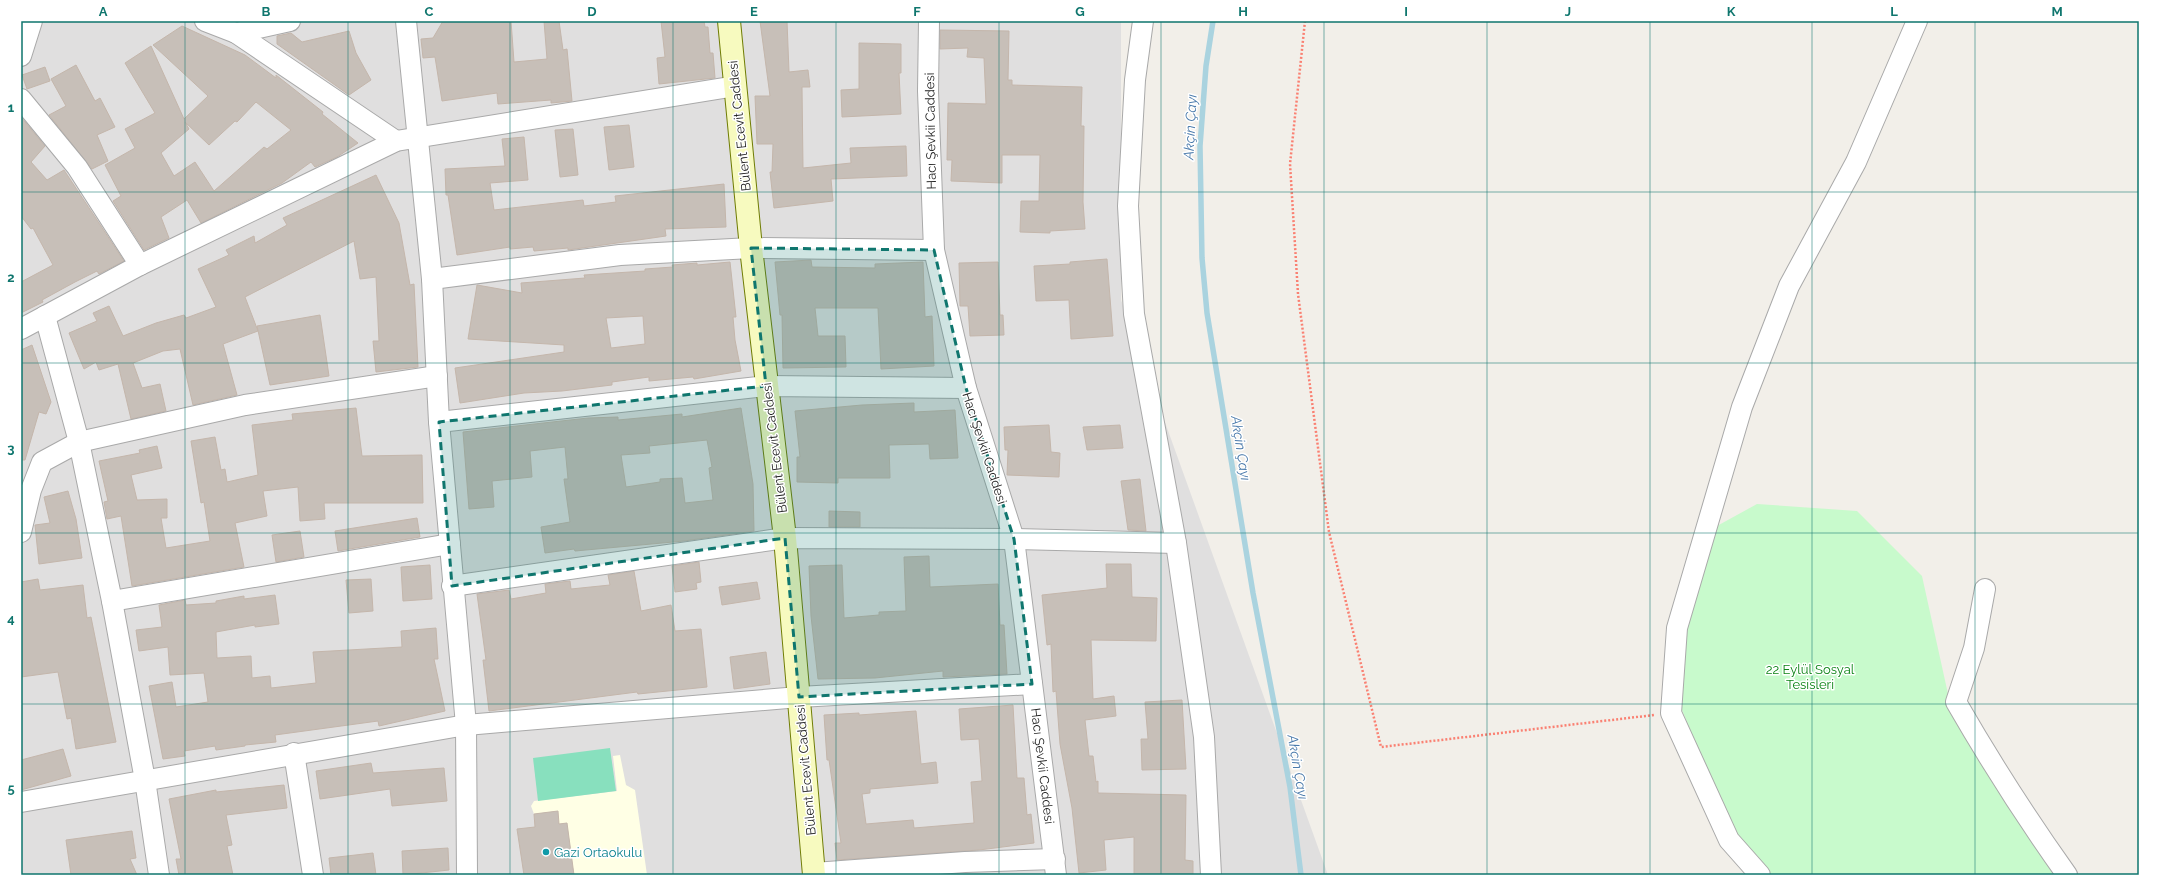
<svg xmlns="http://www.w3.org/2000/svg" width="2160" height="896" font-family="Raleway,sans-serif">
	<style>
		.residential { fill: #e0dfdf }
		.education { fill: #ffffe5 }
		.park { fill: #c8facc }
		.pitch { fill: #88e0be }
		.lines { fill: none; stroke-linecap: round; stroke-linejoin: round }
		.stream { stroke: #aad3df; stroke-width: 5.5 }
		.building { fill: #c7bfb8; stroke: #c4b6ab; fill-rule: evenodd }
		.street-casing { stroke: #a9a9a9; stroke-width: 22 }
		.secondary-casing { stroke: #707d05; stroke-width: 24 }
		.path { stroke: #fa8072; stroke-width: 2.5; stroke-dasharray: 2 2; stroke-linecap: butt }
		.street { stroke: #fff; stroke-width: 20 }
		.secondary { stroke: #f7fabf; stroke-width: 22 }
		.marked { fill: #0f766e; fill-opacity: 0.2; stroke: #0f766e; stroke-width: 3; stroke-dasharray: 8 5; stroke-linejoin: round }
		.grid { fill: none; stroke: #0f766e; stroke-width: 1; stroke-opacity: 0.55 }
		.culture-dot { fill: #0f9aa8; stroke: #fff; stroke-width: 1.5 }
		.labels { text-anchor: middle; stroke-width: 3; stroke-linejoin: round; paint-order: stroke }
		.street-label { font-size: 13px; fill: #222; stroke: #fff }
		.park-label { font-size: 13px; fill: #0c8416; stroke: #fff }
		.culture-label { font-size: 13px; fill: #0d838f; stroke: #fff; text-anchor: start }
		.water-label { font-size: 14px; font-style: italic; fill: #4a7aab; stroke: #fff }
		.neatline { fill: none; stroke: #0f766e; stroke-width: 1.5 }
		.grid-label { font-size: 13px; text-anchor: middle; font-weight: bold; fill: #0f766e }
	</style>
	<rect width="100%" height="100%" fill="#f2efe9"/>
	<polygon class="residential" points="21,21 1121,21 1121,300 1328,875 21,875"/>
	<polygon class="education" points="620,755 626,785 635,790 647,875 574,875 567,823 559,824 557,811 534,814 531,806 534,801 617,791 613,756"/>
	<polygon class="park" points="1757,504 1857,511 1922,576 1950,703 2061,875 1759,875 1741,854 1673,688 1706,532"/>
	<polygon class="pitch" points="610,748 616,791 538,801 533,758"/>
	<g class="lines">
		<polyline class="stream" points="1213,21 1206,66 1200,146 1202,258 1207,313 1253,593 1290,787 1301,875"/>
	</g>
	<g class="building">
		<polygon points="443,21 511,21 514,62 547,59 544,21 559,21 563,50 567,49 572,101 551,103 551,100 498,104 497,93 442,101 435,57 423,58 421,39 433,38"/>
		<polygon points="661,21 704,21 705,27 708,27 710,53 713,53 715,78 659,84 657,58 665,57"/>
		<polygon points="760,21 787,21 789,72 808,70 810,87 802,87 803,168 851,163 850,148 906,146 907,176 831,179 833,201 774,208 770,172 772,172 773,144 757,144 755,96 770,96"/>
		<path d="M182,26L245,55L276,78V75L323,112L322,114L358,143L337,157L315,167L311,162L282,183L201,223L187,200L161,217L169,238L144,250L113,201L121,196L105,165L135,148L125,129L155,113L125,63L151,46L184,119L208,96L153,45ZM256,102L291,130L267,149L264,147L214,191L195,162L174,176L161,153L189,129L185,122L209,145L235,121L237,122Z"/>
		<polygon points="940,30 1009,31 1008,80 1012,80 1012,85 1082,87 1081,126 1084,126 1083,202 1085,229 1050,231 1050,233 1020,232 1021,201 1039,201 1040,155 1002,155 1002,183 951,181 952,160 947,160 948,103 986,104 984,58 967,57 968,48 940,49"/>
		<polygon points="349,31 356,53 371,80 349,95 277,44 277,36 291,33 302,42"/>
		<polygon points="859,43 901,44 901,73 899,73 901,114 842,117 841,90 859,89"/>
		<polygon points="76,65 95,101 100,98 115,127 97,135 108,161 92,169 49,115 66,106 51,79"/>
		<polygon points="45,67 50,81 27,89 22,75"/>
		<polygon points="21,117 45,146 31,162 47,180 64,170 124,261 99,274 97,271 75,282 42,300 43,302 21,313 21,282 53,265 33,228 31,229 21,216"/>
		<polygon points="629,125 634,167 609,170 604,127"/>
		<polygon points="573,129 578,175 560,177 555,130"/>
		<polygon points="524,137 528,180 490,183 494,210 583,200 584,206 616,202 615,196 724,184 726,227 665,229 666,236 568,250 568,248 534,251 533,247 510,249 510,247 457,255 448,195 446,195 445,169 505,166 502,139"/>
		<polygon points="376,175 399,223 410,285 414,284 418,367 376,372 373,341 379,341 376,277 360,279 354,241 245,297 258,331 223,344 237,395 193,405 180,349 163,351 133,363 142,388 160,384 166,411 131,419 118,364 99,370 96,362 84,369 69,333 97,321 93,313 109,306 123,336 156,323 184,315 186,318 216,307 198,269 229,255 226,250 254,236 255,243 287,225 283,218"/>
		<polygon points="1107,259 1113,336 1071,339 1069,300 1036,301 1034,266 1070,264 1070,262"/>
		<polygon points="811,260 812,267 875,268 875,264 923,262 925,317 932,316 934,366 881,369 878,308 815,308 818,336 845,336 846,367 783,368 782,315 780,315 775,262"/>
		<path d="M730,262L736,317H733L735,340L741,371L694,379L693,377L649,381V377L612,382V385L562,391L524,393L460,403L455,368L564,352V345L468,339L477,285L522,293L521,283L585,278L584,275L645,271V269L673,267L672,265L697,263V265ZM643,316L645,344L611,348L606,318Z"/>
		<polygon points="998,262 1000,315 1003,315 1004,335 970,336 968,306 960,306 959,263"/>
		<polygon points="320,315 329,376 270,385 257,326"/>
		<polygon points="32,345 51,402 46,414 39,412 25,460 21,460 21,350"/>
		<polygon points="914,403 914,412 955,410 958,458 930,459 929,444 889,445 890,478 838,478 838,483 797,482 797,457 800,457 795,411 862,405"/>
		<polygon points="356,408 362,456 422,455 423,503 324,503 325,519 300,521 298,487 263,491 267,516 235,523 244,567 132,586 121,516 107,519 104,502 108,501 99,461 140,453 139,450 157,446 162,468 131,475 137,500 167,499 167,518 161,518 166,548 210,541 204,502 201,503 191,441 215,437 221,470 225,469 227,482 258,475 252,425 293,420 292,414"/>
		<path d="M741,408L753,484L754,531L684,541L575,551L574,549L545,553L541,527L570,522L564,479H568L565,447L530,451L532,477L492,481L494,507L469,509L463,432L588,418L618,417V420L682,414V417ZM707,440L712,467L709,468L713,500L685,503L682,478L660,479V482L626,487L621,455L650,453L649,446Z"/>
		<polygon points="1049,425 1051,452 1060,453 1059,477 1007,475 1008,450 1005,450 1004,427"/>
		<polygon points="1120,425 1123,448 1087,450 1083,427"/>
		<polygon points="1140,479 1146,531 1128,530 1121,481"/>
		<polygon points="68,491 76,519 82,558 39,564 35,525 50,523 44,497"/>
		<polygon points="829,511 860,512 860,527 829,527"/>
		<polygon points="417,518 420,537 338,551 335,531"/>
		<polygon points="300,531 304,557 276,562 272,535"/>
		<polygon points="929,556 930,587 998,584 1000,625 1004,625 1007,674 943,677 943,671 875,678 818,679 811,616 809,566 842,565 844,618 879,615 879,612 906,611 904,557"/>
		<polygon points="699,562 701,582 696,583 697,589 675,592 672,566"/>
		<polygon points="1106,564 1131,564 1132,597 1157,598 1156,641 1091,640 1093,699 1114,696 1116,716 1085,720 1089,756 1093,756 1096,782 1098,781 1098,793 1186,795 1185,860 1193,861 1193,875 1134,875 1134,837 1104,840 1106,870 1079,873 1072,808 1060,744 1056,691 1053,692 1051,644 1047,645 1042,595 1107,588"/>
		<polygon points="430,565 432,599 403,601 401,567"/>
		<polygon points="634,571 641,611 671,605 675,631 701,629 707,687 638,694 637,692 489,711 483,660 486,660 477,594 509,590 511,599 546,593 545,584 570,581 571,589 610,585 608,575"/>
		<polygon points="38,579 40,590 83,585 87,618 91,617 116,742 76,749 71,718 67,719 58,672 21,677 21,582"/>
		<polygon points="371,579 373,611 349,613 346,580"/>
		<polygon points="757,582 760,599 722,605 719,587"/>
		<polygon points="275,595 279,624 255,627 255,625 216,632 217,658 251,656 252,678 270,676 271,688 316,683 313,652 402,647 401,631 436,628 438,659 434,659 445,711 379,726 378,721 275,735 276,742 245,745 245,746 216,750 215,746 184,751 185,756 163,759 149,686 172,682 176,707 208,702 204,673 170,675 168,647 139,651 136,630 162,627 159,605 185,600 186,605 216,603 216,601 244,596 244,599"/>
		<polygon points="766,652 770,684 734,689 730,657"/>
		<polygon points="1182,700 1186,769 1142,770 1141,739 1148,739 1145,702"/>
		<polygon points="1013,705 1017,778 1024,778 1027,815 1031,814 1034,843 979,850 837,860 835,843 841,843 829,760 827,760 824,715 859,713 859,715 916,711 921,764 936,762 938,783 870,789 870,793 862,794 866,824 913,820 914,828 974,823 971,782 982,781 979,739 961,740 959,709"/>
		<polygon points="63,749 71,776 21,790 21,760"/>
		<polygon points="371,763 373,773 444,768 447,801 392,806 390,789 320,799 316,771"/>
		<polygon points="284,785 287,808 226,815 232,845 227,846 233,875 179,875 176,859 181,859 169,799 216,790 216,792"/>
		<polygon points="558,811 559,824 567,823 574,875 524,875 517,829 535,827 534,814"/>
		<polygon points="132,831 136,858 130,859 137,875 71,875 66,840"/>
		<polygon points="448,848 449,870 403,875 402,851"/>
		<polygon points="373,853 376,875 331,875 329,858"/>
	</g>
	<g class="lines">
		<g class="street-casing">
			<g id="street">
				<polyline points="205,21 236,33 290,21"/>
				<polyline points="406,21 432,279 439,422 466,725 467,875"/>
				<polyline points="929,21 928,91 934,250 966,388 1014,539 1056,875"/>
				<polyline points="1143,21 1135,80 1128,206 1134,314 1176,543 1204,737 1211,875"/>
				<polyline points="236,33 396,141"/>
				<polyline points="21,56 32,21"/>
				<polyline points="21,99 77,167 140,265"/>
				<polyline points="432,279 620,255 751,248 934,250"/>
				<polyline points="45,316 79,442 112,601 145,780 159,875"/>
				<polyline points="21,329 140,265 396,141 736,86"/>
				<polyline points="439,422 766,386 966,388"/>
				<polyline points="21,532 31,490 42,462 79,442 245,405 437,376"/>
				<polyline points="452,586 785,538 1014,539 1176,543"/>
				<path d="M1985,589L1974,648L1956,702C1990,761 2027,819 2067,875"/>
				<polyline points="112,601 450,544"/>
				<polyline points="294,753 313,875"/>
				<polyline points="21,802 466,725 799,697 1032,684"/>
				<polyline points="814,873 965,862 1055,859"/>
				<polyline points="1760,875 1729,840 1671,713 1677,628 1742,407 1789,286 1856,162 1917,21"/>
			</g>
		</g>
		<g class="secondary-casing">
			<polyline id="secondary" points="729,21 751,248 785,538 814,875"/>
		</g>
		<polyline class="path" points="1305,21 1290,164 1298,294 1329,532 1381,747 1654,715"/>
		<use href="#street" class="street"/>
		<use href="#secondary" class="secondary"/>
	</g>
	<path class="marked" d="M751,248L934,250L966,388L1014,539L1032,684L799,697L785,538L452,586L439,422L766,386Z"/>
	<path class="grid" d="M185,21V875M348,21V875M510,21V875M673,21V875M836,21V875M999,21V875M1161,21V875M1324,21V875M1487,21V875M1650,21V875M1812,21V875M1975,21V875M21,192H2139M21,363H2139M21,533H2139M21,704H2139"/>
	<circle class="culture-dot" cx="546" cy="852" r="4"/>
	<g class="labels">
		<g class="street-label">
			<text transform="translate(739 126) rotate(-96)" y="5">Bülent Ecevit Caddesi</text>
			<text transform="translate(930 131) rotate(-91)" y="5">Hacı Şevkii Caddesi</text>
			<text transform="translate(774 448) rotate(-97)" y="5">Bülent Ecevit Caddesi</text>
			<text transform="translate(985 448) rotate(72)" y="5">Hacı Şevkii Caddesi</text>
			<text transform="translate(1043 766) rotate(83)" y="5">Hacı Şevkii Caddesi</text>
			<text transform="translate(805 770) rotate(-95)" y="5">Bülent Ecevit Caddesi</text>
		</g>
		<g class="park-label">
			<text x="1810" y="674">22 Eylül Sosyal<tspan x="1810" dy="15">Tesisleri</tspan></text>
		</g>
		<g class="culture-label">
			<text x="554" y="857">Gazi Ortaokulu</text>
		</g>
		<g class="water-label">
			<text transform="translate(1190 127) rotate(-87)" y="5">Akçin Çayı</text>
			<text transform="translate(1241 448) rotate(81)" y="5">Akçin Çayı</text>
			<text transform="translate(1298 767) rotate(80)" y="5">Akçin Çayı</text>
		</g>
	</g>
	<rect width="2160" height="896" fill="none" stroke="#ffffff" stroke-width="44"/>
	<rect x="22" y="22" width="2116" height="852" class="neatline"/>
	<g class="grid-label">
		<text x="103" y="16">A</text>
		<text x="266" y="16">B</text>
		<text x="429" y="16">C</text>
		<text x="592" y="16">D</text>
		<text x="754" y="16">E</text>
		<text x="917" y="16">F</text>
		<text x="1080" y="16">G</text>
		<text x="1243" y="16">H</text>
		<text x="1406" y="16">I</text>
		<text x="1568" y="16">J</text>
		<text x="1731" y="16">K</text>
		<text x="1894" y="16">L</text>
		<text x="2057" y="16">M</text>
		<text x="11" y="112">1</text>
		<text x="11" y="282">2</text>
		<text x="11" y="453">3</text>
		<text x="11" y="623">4</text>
		<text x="11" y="793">5</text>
	</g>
</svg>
